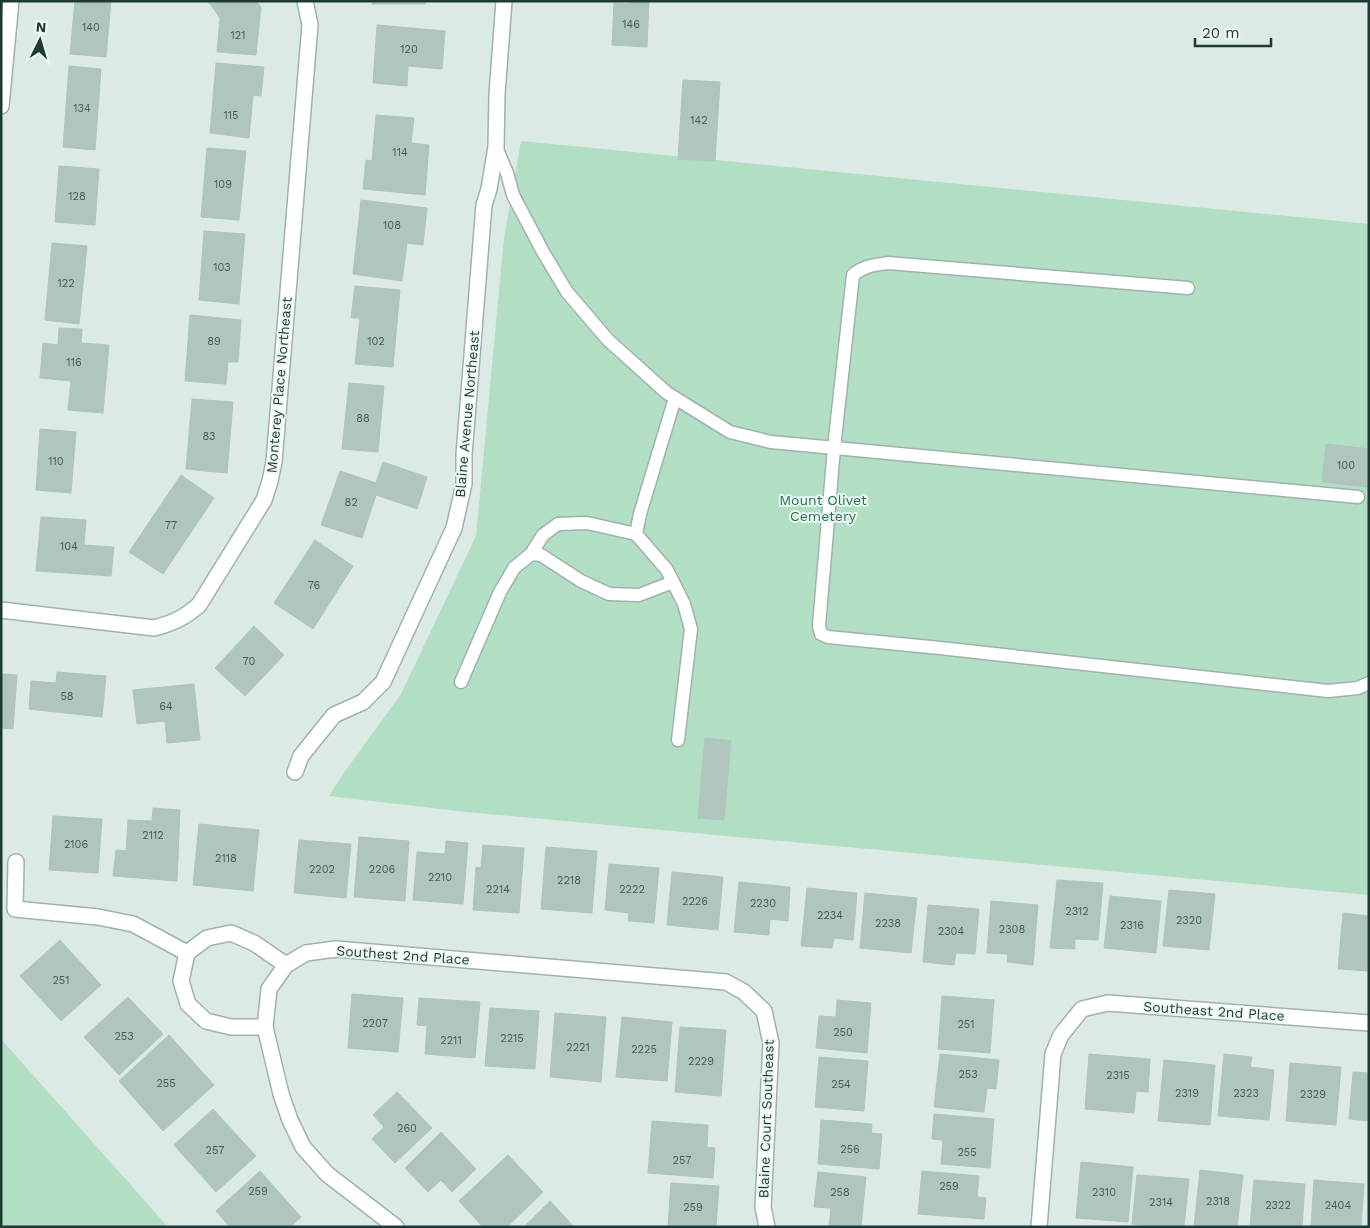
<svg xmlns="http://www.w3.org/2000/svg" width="1370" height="1228" font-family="'Work Sans',sans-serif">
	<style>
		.green { fill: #b2dec4 }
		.building { fill: #b1c5bf; stroke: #aec4be }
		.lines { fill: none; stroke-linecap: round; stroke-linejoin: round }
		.service-casing { stroke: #9fb2ae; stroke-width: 15 }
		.minor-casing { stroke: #9fb2ae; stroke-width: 18 }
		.service { stroke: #fff; stroke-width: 12 }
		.minor { stroke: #fff; stroke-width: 15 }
		.labels { text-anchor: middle; stroke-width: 4; stroke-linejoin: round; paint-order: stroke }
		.number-label { font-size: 11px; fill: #425d58 }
		.street-label { font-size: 14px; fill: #1d3a36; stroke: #ecf7f3 }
		.park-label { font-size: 14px; fill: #24744e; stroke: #ecf7f3 }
	</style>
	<rect width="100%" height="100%" fill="#dceae6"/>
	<g class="green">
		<polygon points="521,141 1369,224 1369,895 466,812 329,796 343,774 401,694 476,536 504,238"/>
		<polygon points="1,1039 168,1227 1,1227"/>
	</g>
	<g class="building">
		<polygon points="75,1 111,1 106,57 70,54"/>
		<polygon points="208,1 256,1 261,7 256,55 217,52 220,18"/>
		<rect x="372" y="1" width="53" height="3"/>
		<polygon points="629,1 649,1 647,47 612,45 614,3 629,4"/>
		<polygon points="377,25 445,31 442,69 408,66 407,86 373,83"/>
		<polygon points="216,63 264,67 261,96 253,95 249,138 210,133"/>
		<polygon points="69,66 101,69 95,150 63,147"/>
		<polygon points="683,80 720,82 715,161 678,159"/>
		<polygon points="376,115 414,118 411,143 429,145 425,195 363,189 366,160 372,161"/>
		<polygon points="207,148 246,151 239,220 201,217"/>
		<polygon points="59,166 99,169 95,225 55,222"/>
		<polygon points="361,200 427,208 423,245 407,243 402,281 353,274"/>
		<polygon points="204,231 245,234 239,304 199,300"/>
		<polygon points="52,243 87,246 79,324 45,320"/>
		<polygon points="355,286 400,290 393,367 355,364 360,318 351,318"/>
		<polygon points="190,315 241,320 238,362 228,362 226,384 185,381"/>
		<polygon points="59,328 82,329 81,343 109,345 103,413 68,410 71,381 40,378 43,343 58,345"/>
		<polygon points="349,383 384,386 378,452 342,449"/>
		<polygon points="192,399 233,402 227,473 186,469"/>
		<polygon points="40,429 76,432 71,493 36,490"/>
		<polygon points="1326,444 1369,449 1369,487 1322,482"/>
		<polygon points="383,462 427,477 417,509 376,495 362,538 321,525 340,471 376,483"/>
		<polygon points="181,475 214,498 163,574 129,552"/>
		<polygon points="41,517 86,520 84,545 114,547 111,576 36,571"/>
		<polygon points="315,540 353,566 313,629 274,603"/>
		<polygon points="254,626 284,655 245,696 215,668"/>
		<polygon points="57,672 106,676 102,717 29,709 31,681 56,683"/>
		<polygon points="1,674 17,675 13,729 1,728"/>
		<polygon points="194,684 200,740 167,743 165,721 137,724 133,690"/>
		<polygon points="705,738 731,741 724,820 698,818"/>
		<polygon points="153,808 180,810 177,881 113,876 116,850 126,851 128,820 152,821"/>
		<polygon points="53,816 102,819 98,873 49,870"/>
		<polygon points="199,824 259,830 253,891 193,885"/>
		<polygon points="359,837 409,841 405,901 354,897"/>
		<polygon points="299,840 351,844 346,898 294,893"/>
		<polygon points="446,841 468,843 463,904 413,900 417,852 445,854"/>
		<polygon points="483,845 524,848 519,913 473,910 476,867 481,868"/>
		<polygon points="546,847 597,851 592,913 541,909"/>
		<polygon points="609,864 659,868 654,923 628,921 629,913 605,910"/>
		<polygon points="672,872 723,877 718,930 667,925"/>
		<polygon points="1057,880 1103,883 1098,940 1075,939 1075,949 1050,948"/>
		<polygon points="739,882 790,887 788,921 770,919 769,935 734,932"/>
		<polygon points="807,888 857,893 853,940 834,938 832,948 801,946"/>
		<polygon points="1169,890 1215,894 1209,950 1163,946"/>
		<polygon points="865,893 917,898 911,953 860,948"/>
		<polygon points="1110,896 1161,901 1156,953 1104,948"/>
		<polygon points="991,901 1038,905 1033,965 1007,962 1008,954 987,953"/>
		<polygon points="928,905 979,909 975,954 956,953 954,965 923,962"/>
		<polygon points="1343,913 1369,916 1369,971 1338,969"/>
		<polygon points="60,940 101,985 61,1021 20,976"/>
		<polygon points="352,994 403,998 398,1052 348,1048"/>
		<polygon points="942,996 994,1000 990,1053 938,1049"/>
		<polygon points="128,997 163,1034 119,1075 84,1037"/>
		<polygon points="419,998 480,1002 475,1058 425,1054 427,1026 417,1025"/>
		<polygon points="837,1000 871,1003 867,1053 816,1048 819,1016 836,1017"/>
		<polygon points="490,1008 539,1011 535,1069 485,1066"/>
		<polygon points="555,1013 606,1017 601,1082 550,1077"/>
		<polygon points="622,1017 672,1022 667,1081 616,1077"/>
		<polygon points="680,1027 726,1030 721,1096 675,1092"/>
		<polygon points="169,1035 214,1085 163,1131 119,1081"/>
		<polygon points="940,1054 999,1060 996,1089 987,1088 984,1112 934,1107"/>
		<polygon points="1089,1054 1150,1059 1148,1092 1136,1091 1134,1113 1085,1109"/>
		<polygon points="1224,1054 1252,1057 1250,1067 1274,1070 1269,1120 1218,1116"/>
		<polygon points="819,1057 868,1061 864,1111 815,1107"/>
		<polygon points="1164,1060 1215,1065 1210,1125 1158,1121"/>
		<polygon points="1290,1063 1341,1067 1336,1125 1286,1121"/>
		<polygon points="1353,1072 1369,1073 1369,1121 1349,1119"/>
		<polygon points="397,1092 432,1128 395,1163 372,1139 384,1127 373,1115"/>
		<polygon points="213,1109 256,1156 216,1192 174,1145"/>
		<polygon points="934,1114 994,1119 990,1168 941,1164 943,1140 932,1139"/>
		<polygon points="821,1120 872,1124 871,1133 882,1134 879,1169 818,1164"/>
		<polygon points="652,1121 708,1125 707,1147 715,1148 713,1178 648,1173"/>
		<polygon points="441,1132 476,1169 452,1192 441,1180 428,1192 405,1168"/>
		<polygon points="508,1155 543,1192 507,1227 483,1227 459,1201"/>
		<polygon points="1081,1162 1133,1167 1128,1222 1076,1218"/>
		<polygon points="1200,1170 1243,1175 1237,1227 1194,1227"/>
		<polygon points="260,1171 301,1217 290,1227 230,1227 216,1211"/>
		<polygon points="922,1171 979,1176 977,1197 986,1198 984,1219 918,1214"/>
		<polygon points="818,1172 866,1177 861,1227 829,1226 831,1208 814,1207"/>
		<polygon points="1137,1175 1189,1179 1184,1227 1163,1227 1132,1224"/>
		<polygon points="1254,1180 1305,1184 1302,1227 1250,1227"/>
		<polygon points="1314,1180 1364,1184 1361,1227 1311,1227"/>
		<polygon points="671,1183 719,1186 716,1227 668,1227"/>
		<polygon points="550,1201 574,1227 524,1227"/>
	</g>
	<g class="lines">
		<g class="service-casing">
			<g id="service">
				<polyline points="496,147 507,173 513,195 543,252 567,292 608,340 667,393 730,432 771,442 1358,497"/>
				<path d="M1188,288L888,263C874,265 863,266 853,275L834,448L819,626L821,634L828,637L940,648L1328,691L1358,688L1369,683"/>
				<polyline points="675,398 640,514 636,534 667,570 684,604 691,629 678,740"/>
				<polyline points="531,554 543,535 558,524 587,523 636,534"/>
				<polyline points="461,682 500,592 514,568 531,554 541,555 581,581 609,594 639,595 673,582"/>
			</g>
		</g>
		<g class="minor-casing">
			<g id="minor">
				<polyline points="1,106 11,1"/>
				<path d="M1,610L154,628C173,623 184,618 199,605L264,500L270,481L274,462L310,25L305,1"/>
				<polyline points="295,772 301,756 334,715 363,702 383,682 454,528 464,484 464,455 484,205 489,189 496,147 497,94 504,1"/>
				<polyline points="16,862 15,909 98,917 133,924 187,953 207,938 231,933 254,943 286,965 306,953 336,949 726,982 744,992 764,1011 771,1043 763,1207 767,1227"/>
				<polyline points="187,953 181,981 188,1004 206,1021 231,1027 265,1027"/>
				<polyline points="286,965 269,989 265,1027 281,1094 290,1120 303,1147 327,1174 396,1227"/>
				<polyline points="1039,1227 1053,1054 1061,1035 1082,1009 1108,1003 1369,1023"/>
			</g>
		</g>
		<use href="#service" class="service"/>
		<use href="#minor" class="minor"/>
	</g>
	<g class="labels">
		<g class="number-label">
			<text x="631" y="28">146</text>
			<text x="91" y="31">140</text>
			<text x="238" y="39">121</text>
			<text x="409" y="53">120</text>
			<text x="82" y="112">134</text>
			<text x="231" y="119">115</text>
			<text x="699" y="124">142</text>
			<text x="400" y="156">114</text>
			<text x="223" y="188">109</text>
			<text x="77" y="200">128</text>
			<text x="392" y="229">108</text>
			<text x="222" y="271">103</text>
			<text x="66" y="287">122</text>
			<text x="214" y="345">89</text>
			<text x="376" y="345">102</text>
			<text x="74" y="366">116</text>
			<text x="363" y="422">88</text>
			<text x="209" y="440">83</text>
			<text x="56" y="465">110</text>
			<text x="1346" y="469">100</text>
			<text x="351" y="506">82</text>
			<text x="171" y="529">77</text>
			<text x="69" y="550">104</text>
			<text x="314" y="589">76</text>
			<text x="249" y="665">70</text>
			<text x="67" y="700">58</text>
			<text x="166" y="710">64</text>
			<text x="153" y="839">2112</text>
			<text x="76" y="848">2106</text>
			<text x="226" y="862">2118</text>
			<text x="322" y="873">2202</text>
			<text x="382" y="873">2206</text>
			<text x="440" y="881">2210</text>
			<text x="569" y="884">2218</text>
			<text x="498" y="893">2214</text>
			<text x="632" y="893">2222</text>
			<text x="695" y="905">2226</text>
			<text x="763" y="907">2230</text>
			<text x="1077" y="915">2312</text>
			<text x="830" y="919">2234</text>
			<text x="1189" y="924">2320</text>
			<text x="888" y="927">2238</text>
			<text x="1132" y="929">2316</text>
			<text x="1012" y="933">2308</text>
			<text x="951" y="935">2304</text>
			<text x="61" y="984">251</text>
			<text x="375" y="1027">2207</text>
			<text x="966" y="1028">251</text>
			<text x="843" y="1036">250</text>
			<text x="124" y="1040">253</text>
			<text x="512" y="1042">2215</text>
			<text x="451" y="1044">2211</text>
			<text x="578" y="1051">2221</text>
			<text x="644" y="1053">2225</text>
			<text x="701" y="1065">2229</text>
			<text x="968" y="1078">253</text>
			<text x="1118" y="1079">2315</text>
			<text x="166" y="1087">255</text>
			<text x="841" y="1088">254</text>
			<text x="1187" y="1097">2319</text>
			<text x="1246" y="1097">2323</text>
			<text x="1313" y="1098">2329</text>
			<text x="407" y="1132">260</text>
			<text x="850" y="1153">256</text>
			<text x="215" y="1154">257</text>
			<text x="967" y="1156">255</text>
			<text x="682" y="1164">257</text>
			<text x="949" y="1190">259</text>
			<text x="258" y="1195">259</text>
			<text x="840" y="1196">258</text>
			<text x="1104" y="1196">2310</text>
			<text x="1218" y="1205">2318</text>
			<text x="1161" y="1206">2314</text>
			<text x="1278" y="1209">2322</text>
			<text x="1338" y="1209">2404</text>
			<text x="693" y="1211">259</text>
		</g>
		<g class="street-label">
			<text transform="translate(279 385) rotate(-85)" y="5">Monterey Place Northeast</text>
			<text transform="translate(467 414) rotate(-85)" y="5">Blaine Avenue Northeast</text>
			<text transform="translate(403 955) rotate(4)" y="5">Southest 2nd Place</text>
			<text transform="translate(1214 1011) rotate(4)" y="5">Southeast 2nd Place</text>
			<text transform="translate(766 1119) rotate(-88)" y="5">Blaine Court Southeast</text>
		</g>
		<g class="park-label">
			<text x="823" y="505">Mount Olivet<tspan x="823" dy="16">Cemetery</tspan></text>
		</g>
	</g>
	<rect width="1370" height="1228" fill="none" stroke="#1d3a36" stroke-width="5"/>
	<g transform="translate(40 40) rotate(5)" stroke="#ecf7f3" stroke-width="4" paint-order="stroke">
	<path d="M0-4L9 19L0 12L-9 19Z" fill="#1d3a36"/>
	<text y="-8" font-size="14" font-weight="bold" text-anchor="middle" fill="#1d3a36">N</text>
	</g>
	<path d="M1195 38v8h76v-8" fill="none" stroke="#1d3a36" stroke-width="2.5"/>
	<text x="1202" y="38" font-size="15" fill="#1d3a36" stroke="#ecf7f3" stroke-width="4" paint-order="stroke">20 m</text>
</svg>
